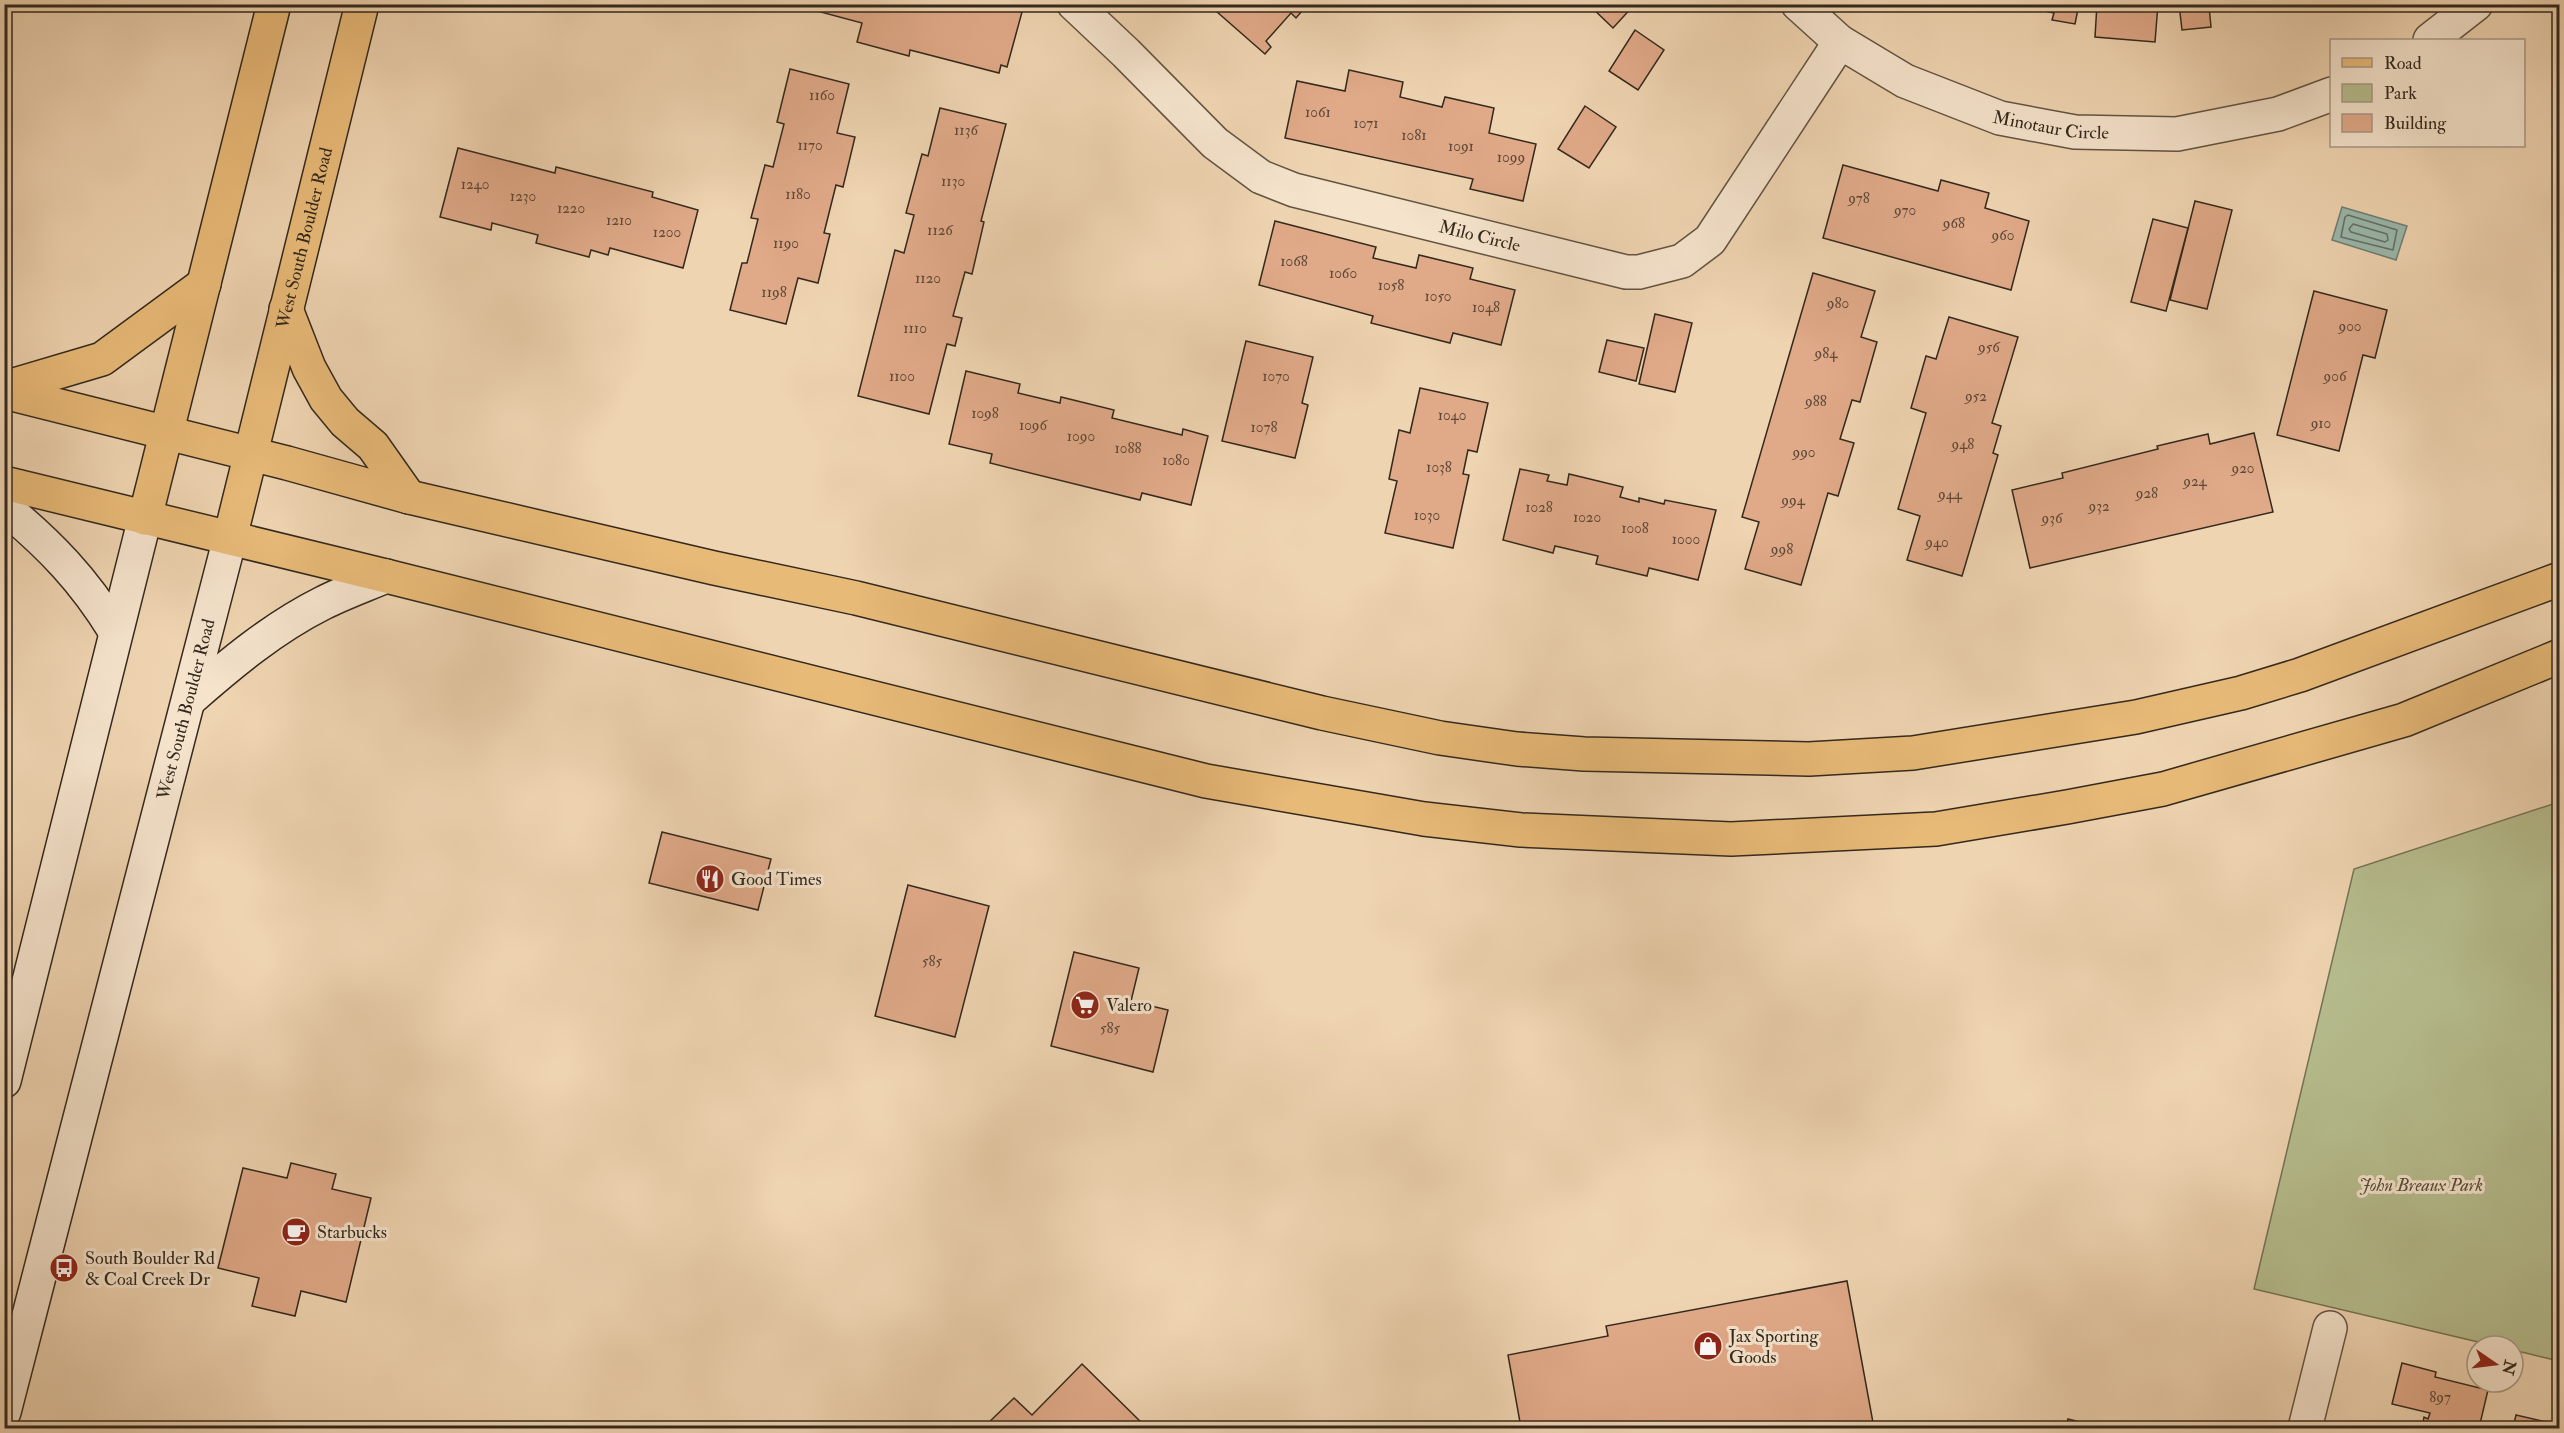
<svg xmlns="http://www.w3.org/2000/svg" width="2564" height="1433" font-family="'IM FELL Double Pica',serif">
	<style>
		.green { fill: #b6bd8e; stroke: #747356; stroke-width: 1.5 }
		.water { fill: #9ab8ac; stroke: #717f73; stroke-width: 1.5 }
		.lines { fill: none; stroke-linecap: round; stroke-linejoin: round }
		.shore { stroke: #667064; stroke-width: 1.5 }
		.building { fill: #e0a988; stroke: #33291d; stroke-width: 1.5 }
		.street-casing { stroke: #625442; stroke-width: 36 }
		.secondary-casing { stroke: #33291d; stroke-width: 36 }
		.primary-casing { stroke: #33291d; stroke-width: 36 }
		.street { stroke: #f5e3cc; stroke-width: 33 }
		.secondary { stroke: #f5e3cc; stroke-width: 33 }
		.primary { stroke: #e8ba78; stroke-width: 33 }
		.labels { text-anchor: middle; stroke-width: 6; stroke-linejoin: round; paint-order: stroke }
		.number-label { font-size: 15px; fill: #5e4938 }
		.street-label { font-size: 18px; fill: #33291d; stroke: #f5e3cc }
		.poi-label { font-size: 18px; fill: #33291d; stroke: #f5e3cc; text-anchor: start }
		.park-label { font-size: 18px; font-style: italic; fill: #544e39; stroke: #f5e3cc }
	</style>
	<rect width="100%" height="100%" fill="#efd4b1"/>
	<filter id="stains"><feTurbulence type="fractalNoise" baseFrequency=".00333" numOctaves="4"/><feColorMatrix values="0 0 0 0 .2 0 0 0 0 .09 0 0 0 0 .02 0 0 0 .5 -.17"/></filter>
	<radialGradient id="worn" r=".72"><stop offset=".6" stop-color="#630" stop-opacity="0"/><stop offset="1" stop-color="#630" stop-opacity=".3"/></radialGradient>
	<polygon class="green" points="2559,802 2559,1361 2513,1350 2513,1346 2495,1346 2254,1289 2354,869"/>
	<polygon class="water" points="2342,207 2407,226 2396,260 2332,240"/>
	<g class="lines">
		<g class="shore">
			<polygon points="2348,215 2397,230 2393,250 2341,237 2345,217"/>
			<polygon points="2353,224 2387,234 2388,240 2385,242 2351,232 2349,229"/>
		</g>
	</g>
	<g class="building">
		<polygon points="818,4 994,4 1022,12 1007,67 1001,65 999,73 910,50 909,56 857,42 862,23 817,11"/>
		<polygon points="1208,4 1308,4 1296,18 1291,13 1266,41 1271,47 1265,54"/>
		<polygon points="1588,4 1635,4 1613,28"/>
		<polygon points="2079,4 2075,24 2052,20 2054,13 2018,5"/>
		<polygon points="2097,4 2158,4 2155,42 2095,37"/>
		<polygon points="2179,4 2225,4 2209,6 2211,27 2182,30"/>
		<polygon points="1635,30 1664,50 1638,90 1609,71"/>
		<polygon points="790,69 849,84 837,133 855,137 843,187 836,185 824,233 830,234 818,283 798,278 786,324 730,310 742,263 747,263 758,219 751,218 765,165 773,167 784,124 777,122"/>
		<polygon points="1349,70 1403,82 1400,97 1442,107 1445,97 1494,108 1489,133 1536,144 1523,201 1470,189 1473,179 1285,138 1297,81 1345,91"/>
		<polygon points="1585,106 1616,127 1589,168 1558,149"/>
		<polygon points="940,108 1006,124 981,221 984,222 972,274 965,272 953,316 962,318 955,346 947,344 929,414 858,396 895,250 904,253 914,215 906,213 922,154 928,156"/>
		<polygon points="458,148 555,173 556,167 653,192 652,197 698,210 683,268 610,248 608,255 591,250 589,257 536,243 538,235 492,223 491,230 440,217"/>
		<polygon points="1843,165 1938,191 1941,180 1989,193 1985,208 2029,221 2011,290 1823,238"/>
		<polygon points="2195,201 2232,210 2207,309 2170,300"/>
		<polygon points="2153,219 2188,228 2166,311 2131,302"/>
		<polygon points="1275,221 1376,247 1373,258 1416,268 1419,255 1473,268 1470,279 1515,290 1501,345 1453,333 1450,343 1371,323 1373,316 1259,285"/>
		<polygon points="1813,273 1875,291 1861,337 1877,342 1860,402 1852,400 1840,439 1854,443 1838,496 1828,493 1801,585 1745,569 1759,522 1742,517"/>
		<polygon points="2314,291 2387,310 2375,358 2363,355 2339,451 2277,435"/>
		<polygon points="1655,314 1692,323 1675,392 1639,384"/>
		<polygon points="1949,317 2018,337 1992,423 2001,426 1993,453 1998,455 1962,576 1907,560 1920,516 1898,509 1926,413 1911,408 1926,356 1936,359"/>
		<polygon points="1607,340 1644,348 1636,381 1599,372"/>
		<polygon points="1246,341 1313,357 1302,403 1308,405 1295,458 1222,441"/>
		<polygon points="966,371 1020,384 1018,393 1060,403 1061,397 1114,410 1112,418 1182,435 1183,429 1208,436 1191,505 1142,493 1140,500 990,463 992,454 949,444"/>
		<polygon points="1420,388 1488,403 1477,452 1468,450 1463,474 1469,475 1453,548 1385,533 1397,481 1389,479 1399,430 1410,433"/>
		<polygon points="2254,433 2273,512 2030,568 2012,490 2063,478 2062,473 2158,449 2157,446 2208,434 2210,444"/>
		<polygon points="1520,469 1549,475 1547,481 1567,485 1569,474 1623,487 1620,497 1639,502 1639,498 1664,504 1665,500 1716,510 1698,580 1649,568 1647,576 1596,564 1598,556 1555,546 1553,553 1503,540"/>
		<polygon points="662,832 771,859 758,910 649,883"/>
		<polygon points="908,885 989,906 955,1037 875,1016"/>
		<polygon points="1074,952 1139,968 1131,1001 1168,1010 1153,1072 1051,1046"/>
		<polygon points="291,1163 336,1174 332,1189 371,1198 346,1302 301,1291 295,1316 252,1306 259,1278 218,1268 243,1168 287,1178"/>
		<polygon points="1847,1281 1874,1428 1521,1428 1508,1355 1608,1336 1606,1326"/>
		<polygon points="2402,1363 2436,1372 2435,1377 2488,1390 2479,1428 2422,1428 2424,1417 2428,1419 2430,1413 2392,1404"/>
		<polygon points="1082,1364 1147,1428 983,1428 1014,1398 1032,1415"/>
		<polygon points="2516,1415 2560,1425 2560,1428 2513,1428"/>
		<polygon points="2068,1419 2105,1428 2065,1428"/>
	</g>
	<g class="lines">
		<g class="street-casing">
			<g id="street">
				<path id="s1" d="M1074,4L1126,53L1215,143L1261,177L1294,190L1626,272H1639L1682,261L1710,240L1840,42"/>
				<path id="s2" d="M1798,4L1840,42L1905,81L2000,118L2075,132L2177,134L2278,114L2332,94"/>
				<polyline points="2430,40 2476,4"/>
				<polyline points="2305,1428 2330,1328"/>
			</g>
		</g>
		<g class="secondary-casing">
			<g id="secondary">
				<path d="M4,507C50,545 84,580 115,631"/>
				<path d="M189,700C230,664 273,628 323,603C343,593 365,585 386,576"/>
				<polyline points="4,1081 145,518"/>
				<path id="s3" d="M4,1412L230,538"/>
			</g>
		</g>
		<g class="primary-casing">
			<g id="primary">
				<polyline points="286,309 309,368 326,399 345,422 373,446 409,497"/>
				<polyline points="4,388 102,359 204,284"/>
				<polyline points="4,392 287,463 409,497 714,568 856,598 1322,713 1440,738 1517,749 1584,754 1809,759 1913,753 2136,717 2241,693 2300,675 2560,579"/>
				<polyline points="4,483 386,576 1206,781 1424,819 1521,830 1731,839 1936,829 2067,807 2163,789 2404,720 2560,656"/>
				<polyline points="145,518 274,4"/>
				<path id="s4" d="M230,538L362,4"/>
			</g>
		</g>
		<use href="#street" class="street"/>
		<use href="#secondary" class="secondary"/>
		<use href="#primary" class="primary"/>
	</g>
	<defs>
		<g id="restaurant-disc" transform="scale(1.5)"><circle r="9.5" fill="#8f2418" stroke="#f5e3cc"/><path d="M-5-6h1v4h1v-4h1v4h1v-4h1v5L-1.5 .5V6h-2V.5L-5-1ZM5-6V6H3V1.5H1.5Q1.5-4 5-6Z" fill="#fff"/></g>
		<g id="supermarket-disc" transform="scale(1.5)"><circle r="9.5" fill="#8f2418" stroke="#f5e3cc"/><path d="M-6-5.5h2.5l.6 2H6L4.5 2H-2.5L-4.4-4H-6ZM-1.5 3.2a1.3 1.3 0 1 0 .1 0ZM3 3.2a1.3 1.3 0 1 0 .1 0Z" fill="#fff"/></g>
		<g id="cafe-disc" transform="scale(1.5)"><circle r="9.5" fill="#8f2418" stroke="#f5e3cc"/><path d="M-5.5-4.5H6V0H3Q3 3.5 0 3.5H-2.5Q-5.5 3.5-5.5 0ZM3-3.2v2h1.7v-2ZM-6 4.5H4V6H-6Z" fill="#fff"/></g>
		<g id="bus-disc" transform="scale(1.5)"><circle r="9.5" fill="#8f2418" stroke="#f5e3cc"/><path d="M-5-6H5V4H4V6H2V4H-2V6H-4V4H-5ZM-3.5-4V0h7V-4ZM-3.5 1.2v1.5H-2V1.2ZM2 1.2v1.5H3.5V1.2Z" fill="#fff"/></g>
		<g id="shop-disc" transform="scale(1.5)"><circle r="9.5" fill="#8f2418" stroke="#f5e3cc"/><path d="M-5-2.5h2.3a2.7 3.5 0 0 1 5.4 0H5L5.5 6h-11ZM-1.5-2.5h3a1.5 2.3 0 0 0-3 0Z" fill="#fff"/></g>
	</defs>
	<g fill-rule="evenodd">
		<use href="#restaurant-disc" x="710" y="879"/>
		<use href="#supermarket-disc" x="1085" y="1005"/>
		<use href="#cafe-disc" x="296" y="1232"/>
		<use href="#bus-disc" x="64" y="1268"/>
		<use href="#shop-disc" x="1708" y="1346"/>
	</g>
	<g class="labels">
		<g class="number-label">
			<text x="822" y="100">1160</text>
			<text x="1318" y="117">1061</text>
			<text x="1366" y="128">1071</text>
			<text x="966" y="135">1136</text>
			<text x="1414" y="140">1081</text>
			<text x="810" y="150">1170</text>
			<text x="1461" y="151">1091</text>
			<text x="1511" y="162">1099</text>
			<text x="953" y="186">1130</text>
			<text x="475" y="189">1240</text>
			<text x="798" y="199">1180</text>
			<text x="523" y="201">1230</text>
			<text x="1859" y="203">978</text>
			<text x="571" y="213">1220</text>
			<text x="1905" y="215">970</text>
			<text x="619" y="225">1210</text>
			<text x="1954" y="228">968</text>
			<text x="940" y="235">1126</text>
			<text x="667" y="237">1200</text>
			<text x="2003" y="240">960</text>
			<text x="786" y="248">1190</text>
			<text x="1294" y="266">1068</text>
			<text x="1343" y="278">1060</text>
			<text x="928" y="283">1120</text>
			<text x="1391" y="290">1058</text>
			<text x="774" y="297">1198</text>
			<text x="1438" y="301">1050</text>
			<text x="1838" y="308">980</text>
			<text x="1486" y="312">1048</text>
			<text x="2350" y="331">900</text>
			<text x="915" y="333">1110</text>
			<text x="1989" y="352">956</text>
			<text x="1826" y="358">984</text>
			<text x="902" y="381">1100</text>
			<text x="1276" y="381">1070</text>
			<text x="2335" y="381">906</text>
			<text x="1976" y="401">952</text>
			<text x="1816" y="406">988</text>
			<text x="985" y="418">1098</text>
			<text x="1452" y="420">1040</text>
			<text x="2321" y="428">910</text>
			<text x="1033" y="430">1096</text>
			<text x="1264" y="432">1078</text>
			<text x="1081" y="441">1090</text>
			<text x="1963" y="449">948</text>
			<text x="1128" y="453">1088</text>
			<text x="1804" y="457">990</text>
			<text x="1176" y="465">1080</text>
			<text x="1439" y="472">1038</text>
			<text x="2243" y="473">920</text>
			<text x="2195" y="486">924</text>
			<text x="2147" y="498">928</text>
			<text x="1950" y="499">944</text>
			<text x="1793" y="505">994</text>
			<text x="2099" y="511">932</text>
			<text x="1539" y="512">1028</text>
			<text x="1427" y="520">1030</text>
			<text x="1587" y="522">1020</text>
			<text x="2052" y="523">936</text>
			<text x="1635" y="533">1008</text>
			<text x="1686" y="544">1000</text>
			<text x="1937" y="547">940</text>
			<text x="1782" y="554">998</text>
			<text x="932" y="966">585</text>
			<text x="1110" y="1033">585</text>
			<text x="2440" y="1402">897</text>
		</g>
		<g class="street-label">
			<text dy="6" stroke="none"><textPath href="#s2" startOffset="286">Minotaur Circle</textPath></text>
			<text dy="6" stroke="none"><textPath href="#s1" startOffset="482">Milo Circle</textPath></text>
			<text dy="6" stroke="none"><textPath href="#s4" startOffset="309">West South Boulder Road</textPath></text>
			<text dy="6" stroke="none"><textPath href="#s3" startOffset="726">West South Boulder Road</textPath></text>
		</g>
		<g class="poi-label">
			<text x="731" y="885">Good Times</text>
			<text x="1106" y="1011">Valero</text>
			<text x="317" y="1238">Starbucks</text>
			<text x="85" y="1264">South Boulder Rd<tspan x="85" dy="21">&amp; Coal Creek Dr</tspan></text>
			<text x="1729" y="1342">Jax Sporting<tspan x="1729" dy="21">Goods</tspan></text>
		</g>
		<g class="park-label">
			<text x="2421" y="1191">John Breaux Park</text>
		</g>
	</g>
	<rect width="2564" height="1433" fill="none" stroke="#efd4b1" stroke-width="24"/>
	<rect x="6" y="6" width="2552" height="1421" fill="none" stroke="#33291d" stroke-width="3"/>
	<rect x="12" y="12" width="2540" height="1409" fill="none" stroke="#33291d" stroke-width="1.5"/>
	<rect x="2330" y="39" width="195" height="108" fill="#f5e3cc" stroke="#a79986" stroke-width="1.5"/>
	<rect x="2342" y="58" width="30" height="9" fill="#e8ba78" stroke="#a79986" stroke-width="1.5"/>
	<text x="2384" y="69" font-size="18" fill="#33291d">Road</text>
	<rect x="2342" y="84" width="30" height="18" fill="#b6bd8e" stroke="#a79986" stroke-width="1.5"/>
	<text x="2384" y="99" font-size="18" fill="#33291d">Park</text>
	<rect x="2342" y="114" width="30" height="18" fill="#e0a988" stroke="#a79986" stroke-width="1.5"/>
	<text x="2384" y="129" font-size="18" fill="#33291d">Building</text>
	<g transform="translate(2495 1364) rotate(104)"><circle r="28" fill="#f5e3cc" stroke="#a79986" stroke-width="1.5"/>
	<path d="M0-4.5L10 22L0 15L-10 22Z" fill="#8f2418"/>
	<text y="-9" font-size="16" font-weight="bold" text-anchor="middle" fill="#33291d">N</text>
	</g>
	<rect width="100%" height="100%" filter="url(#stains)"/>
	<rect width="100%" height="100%" fill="url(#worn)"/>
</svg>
